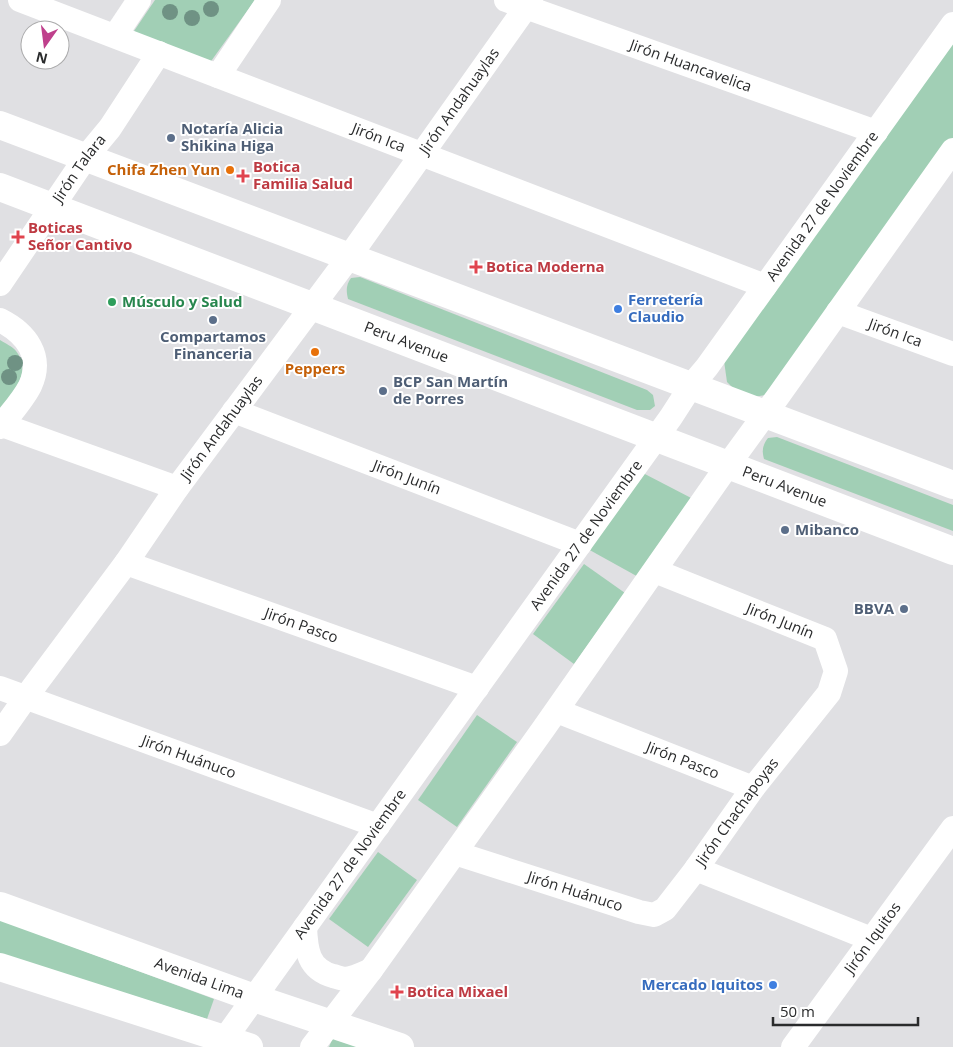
<svg xmlns="http://www.w3.org/2000/svg" width="953" height="1047" font-family="'Open Sans',sans-serif">
	<style>
		.green { fill: #a1cfb5 }
		.lines { fill: none; stroke-linecap: round; stroke-linejoin: round }
		.minor { stroke: #fff; stroke-width: 24 }
		.major { stroke: #fff; stroke-width: 28 }
		.tree { fill: #6f9284 }
		.service-dot { fill: #5c6f8a; stroke: #fff; stroke-width: 2 }
		.food-dot { fill: #e8710a; stroke: #fff; stroke-width: 2 }
		.health-dot { fill: #e0444e; stroke: #fff; stroke-width: 2 }
		.leisure-dot { fill: #2e9e5b; stroke: #fff; stroke-width: 2 }
		.shop-dot { fill: #3f7fe0; stroke: #fff; stroke-width: 2 }
		.labels { text-anchor: middle; stroke-width: 4; stroke-linejoin: round; paint-order: stroke }
		.street-label { font-size: 15px; fill: #2a2b2c; stroke: #fff }
		.service-label { font-size: 15px; font-weight: bold; fill: #4e5e75; stroke: #fff; text-anchor: start }
		.health-label { font-size: 15px; font-weight: bold; fill: #be3a42; stroke: #fff; text-anchor: start }
		.food-label { font-size: 15px; font-weight: bold; fill: #c56008; stroke: #fff; text-anchor: end }
		.shop-label { font-size: 15px; font-weight: bold; fill: #366cbe; stroke: #fff; text-anchor: start }
		.leisure-label { font-size: 15px; font-weight: bold; fill: #27864d; stroke: #fff; text-anchor: start }
	</style>
	<rect width="100%" height="100%" fill="#e0e0e3"/>
	<g class="green">
		<polygon points="155,0 255,0 209,64 132,34"/>
		<polygon points="953,37 953,138 774,388 765,395 753,397 735,390 727,382 724,361"/>
		<path d="M360,277L647,390L653,395L655,406L650,410H637L348,299C346,290 346,285 351,278Z"/>
		<path d="M0,340C5,343 13,347 16,351C33,372 12,394 0,411Z"/>
		<path d="M777,437L953,505V531L764,459C762,451 762,446 768,438Z"/>
		<polygon points="641,472 695,500 642,579 586,548"/>
		<polygon points="584,564 625,593 574,664 533,634"/>
		<polygon points="477,715 517,742 457,827 418,800"/>
		<polygon points="378,852 417,880 368,947 329,919"/>
		<polygon points="0,920 214,999 207,1019 0,954"/>
		<polygon points="334,1035 366,1047 329,1047"/>
	</g>
	<g class="lines">
		<g class="minor">
			<path id="s1" d="M20,0L765,286"/>
			<path id="s2" d="M506,0L876,132"/>
			<polyline points="115,36 139,0"/>
			<polyline points="218,76 269,0"/>
			<path id="s3" d="M0,284L86,157L110,128L159,53"/>
			<path id="s4" d="M838,312L953,354"/>
			<path d="M0,320C26,333 44,356 30,386C23,400 10,414 0,427"/>
			<path id="s5" d="M234,411L580,544"/>
			<polyline points="2,425 177,488"/>
			<path id="s6" d="M126,563L477,688"/>
			<path id="s7" d="M0,688L378,826"/>
			<path id="s8" d="M557,711L753,788"/>
			<path id="s9" d="M0,734L26,697L126,563L177,488L349,257L531,0"/>
			<path id="s10" d="M455,853L639,912L654,915L665,909L696,869L753,788L829,693L836,671L825,639L655,571"/>
			<polyline points="696,869 871,939"/>
			<path d="M305,927C306,950 308,969 333,976C337,977 341,979 345,979C354,978 362,974 371,970"/>
			<path id="s11" d="M219,1047L671,417L691,386L707,367L953,24"/>
			<polyline points="312,1047 371,970 544,728 728,465 779,395 953,150"/>
			<path id="s12" d="M793,1047L953,828"/>
		</g>
		<g class="major">
			<polyline points="0,125 953,485"/>
			<path id="s13" d="M0,187L953,551"/>
			<path id="s14" d="M0,906L254,998L400,1047"/>
			<polyline points="0,967 249,1047"/>
		</g>
	</g>
	<g class="tree">
		<circle cx="211" cy="9" r="8"/>
		<circle cx="170" cy="12" r="8"/>
		<circle cx="192" cy="18" r="8"/>
		<circle cx="15" cy="363" r="8"/>
		<circle cx="9" cy="377" r="8"/>
	</g>
	<g class="service-dot">
		<circle cx="171" cy="138" r="5"/>
		<circle cx="213" cy="320" r="5"/>
		<circle cx="383" cy="391" r="5"/>
		<circle cx="785" cy="530" r="5"/>
		<circle cx="904" cy="609" r="5"/>
	</g>
	<g class="food-dot">
		<circle cx="230" cy="170" r="5"/>
		<circle cx="315" cy="352" r="5"/>
	</g>
	<g class="health-dot">
		<path d="M240.5 168.5h5v5h5v5h-5v5h-5v-5h-5v-5h5z"/>
		<path d="M15.5 229.5h5v5h5v5h-5v5h-5v-5h-5v-5h5z"/>
		<path d="M473.5 259.5h5v5h5v5h-5v5h-5v-5h-5v-5h5z"/>
		<path d="M394.5 984.5h5v5h5v5h-5v5h-5v-5h-5v-5h5z"/>
	</g>
	<circle class="leisure-dot" cx="112" cy="302" r="5"/>
	<g class="shop-dot">
		<circle cx="618" cy="309" r="5"/>
		<circle cx="773" cy="985" r="5"/>
	</g>
	<g class="labels">
		<g class="street-label">
			<text dy="5" stroke="none"><textPath href="#s2" startOffset="196">Jirón Huancavelica</textPath></text>
			<text dy="5" stroke="none"><textPath href="#s9" startOffset="782">Jirón Andahuaylas</textPath></text>
			<text dy="5" stroke="none"><textPath href="#s1" startOffset="384">Jirón Ica</textPath></text>
			<text dy="5" stroke="none"><textPath href="#s3" startOffset="140">Jirón Talara</textPath></text>
			<text dy="5" stroke="none"><textPath href="#s11" startOffset="1035">Avenida 27 de Noviembre</textPath></text>
			<text dy="5" stroke="none"><textPath href="#s4" startOffset="61">Jirón Ica</textPath></text>
			<text dy="5" stroke="none"><textPath href="#s13" startOffset="435">Peru Avenue</textPath></text>
			<text dy="5" stroke="none"><textPath href="#s9" startOffset="378">Jirón Andahuaylas</textPath></text>
			<text dy="5" stroke="none"><textPath href="#s5" startOffset="185">Jirón Junín</textPath></text>
			<text dy="5" stroke="none"><textPath href="#s13" startOffset="840">Peru Avenue</textPath></text>
			<text dy="5" stroke="none"><textPath href="#s11" startOffset="630">Avenida 27 de Noviembre</textPath></text>
			<text transform="translate(780 621) rotate(22)" y="5">Jirón Junín</text>
			<text dy="5" stroke="none"><textPath href="#s6" startOffset="186">Jirón Pasco</textPath></text>
			<text dy="5" stroke="none"><textPath href="#s7" startOffset="201">Jirón Huánuco</textPath></text>
			<text dy="5" stroke="none"><textPath href="#s8" startOffset="135">Jirón Pasco</textPath></text>
			<text dy="5" stroke="none"><textPath href="#s10" startOffset="342">Jirón Chachapoyas</textPath></text>
			<text dy="5" stroke="none"><textPath href="#s11" startOffset="225">Avenida 27 de Noviembre</textPath></text>
			<text dy="5" stroke="none"><textPath href="#s10" startOffset="126">Jirón Huánuco</textPath></text>
			<text dy="5" stroke="none"><textPath href="#s12" startOffset="135">Jirón Iquitos</textPath></text>
			<text dy="5" stroke="none"><textPath href="#s14" startOffset="212">Avenida Lima</textPath></text>
		</g>
		<g class="service-label">
			<text x="181" y="134">Notaría Alicia<tspan x="181" dy="17">Shikina Higa</tspan></text>
			<text x="213" y="342" text-anchor="middle">Compartamos<tspan x="213" dy="17">Financeria</tspan></text>
			<text x="393" y="387">BCP San Martín<tspan x="393" dy="17">de Porres</tspan></text>
			<text x="795" y="535">Mibanco</text>
			<text x="894" y="614" text-anchor="end">BBVA</text>
		</g>
		<g class="health-label">
			<text x="253" y="172">Botica<tspan x="253" dy="17">Familia Salud</tspan></text>
			<text x="28" y="233">Boticas<tspan x="28" dy="17">Señor Cantivo</tspan></text>
			<text x="486" y="272">Botica Moderna</text>
			<text x="407" y="997">Botica Mixael</text>
		</g>
		<g class="food-label">
			<text x="220" y="175">Chifa Zhen Yun</text>
			<text x="315" y="374" text-anchor="middle">Peppers</text>
		</g>
		<g class="shop-label">
			<text x="628" y="305">Ferretería<tspan x="628" dy="17">Claudio</tspan></text>
			<text x="763" y="990" text-anchor="end">Mercado Iquitos</text>
		</g>
		<g class="leisure-label">
			<text x="122" y="307">Músculo y Salud</text>
		</g>
	</g>
	<g transform="translate(45 45) rotate(194)"><circle r="24" fill="#ffffff" stroke="#aaaaab"/>
	<path d="M0-4L9 19L0 12L-9 19Z" fill="#bf408c"/>
	<text y="-8" font-size="14" font-weight="bold" text-anchor="middle" fill="#2a2b2c">N</text>
	</g>
	<path d="M773 1017v8h145v-8" fill="none" stroke="#2a2b2c" stroke-width="2.5"/>
	<text x="780" y="1017" font-size="15" fill="#2a2b2c" stroke="#ffffff" stroke-width="4" paint-order="stroke">50 m</text>
</svg>
